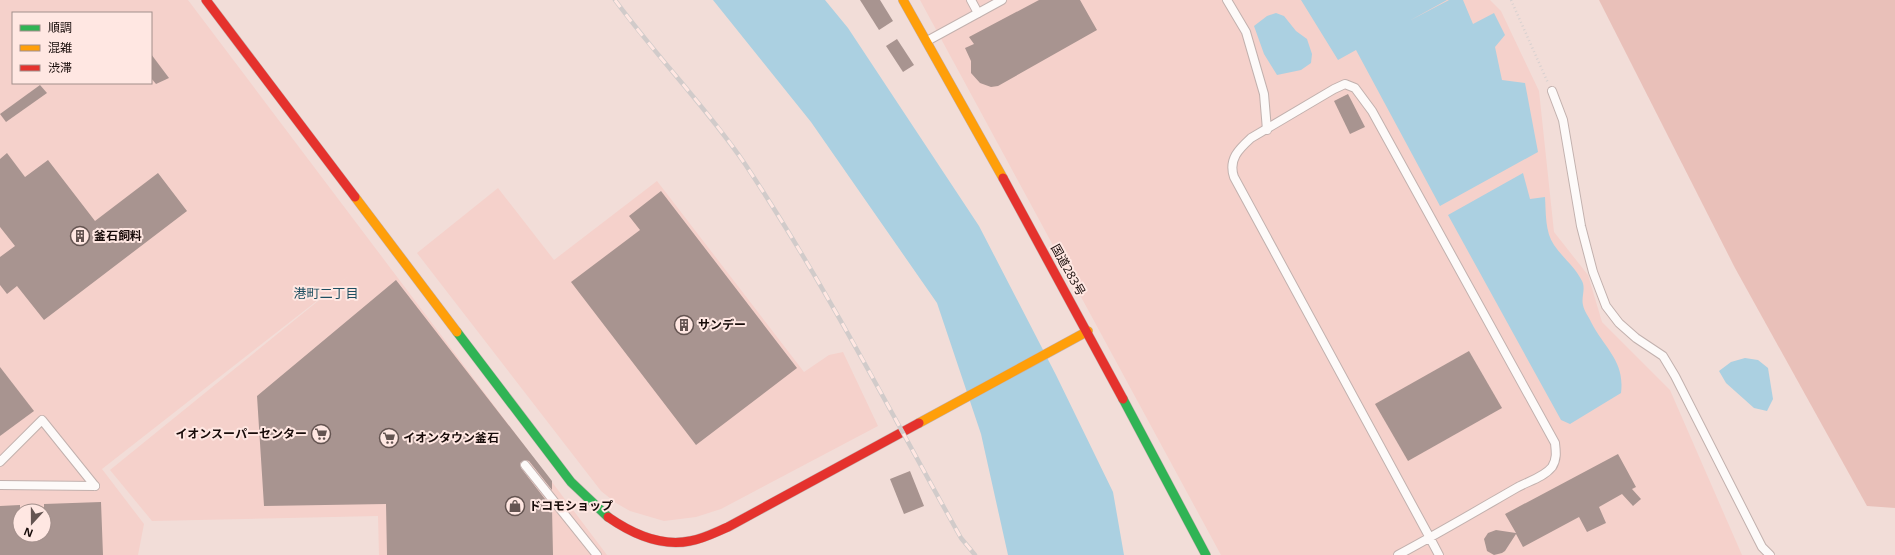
<svg xmlns="http://www.w3.org/2000/svg" width="1895" height="555" font-family="'Open Sans','Noto Sans JP',sans-serif">
	<style>
		.built { fill: #f5d1cb; fill-rule: evenodd }
		.green { fill: #e9c0b9 }
		.water { fill: #abd0e1 }
		.building { fill: #a89490 }
		.lines { fill: none; stroke-linecap: round; stroke-linejoin: round }
		.lane-casing { stroke: #c2b1ae; stroke-width: 10 }
		.fast-casing { stroke: #c2b1ae; stroke-width: 10 }
		.slow-casing { stroke: #c2b1ae; stroke-width: 10 }
		.jam-casing { stroke: #c2b1ae; stroke-width: 10 }
		.path { stroke: #d8d1d0; stroke-width: 2.5; stroke-dasharray: 1 3; stroke-linecap: butt }
		.lane { stroke: #fdfaf9; stroke-width: 8 }
		.fast { stroke: #30b455; stroke-width: 9 }
		.slow { stroke: #ff9f0a; stroke-width: 9 }
		.jam { stroke: #e5322d; stroke-width: 9 }
		.rail-casing { stroke: #d1cbca; stroke-width: 4.5 }
		.rail { stroke: #ffe7e2; stroke-width: 3; stroke-dasharray: 9; stroke-linecap: butt }
		.labels { text-anchor: middle; stroke-width: 4; stroke-linejoin: round; paint-order: stroke }
		.poi-label { font-size: 12px; font-weight: bold; fill: #170b09; stroke: #ffe7e2; text-anchor: start }
		.street-label { font-size: 12px; fill: #170b09; stroke: #ffe7e2 }
		.neighbourhood-label { font-size: 13px; fill: #1e4f61; stroke: #ffe7e2 }
	</style>
	<rect width="100%" height="100%" fill="#f2ddd8"/>
	<g class="built">
		<path d="M0,0H188L607,555H379L378,516L152,521L110,470L350,275L102,469L144,524L138,555H0ZM13,13H151V83H13ZM20,511H44V535H20Z"/>
		<polygon points="920,0 1490,0 1501,11 1539,91 1554,232 1588,275 1602,322 1670,390 1742,555 1221,555"/>
		<polygon points="657,181 804,372 829,355 843,352 878,426 721,509 696,517 664,521 630,511 616,503 601,491 417,253 498,188 554,260"/>
	</g>
	<polygon class="green" points="1599,0 1895,0 1895,508 1867,506 1735,268"/>
	<g class="water">
		<polygon points="713,0 825,0 848,28 979,226 1056,375 1113,492 1124,555 1008,555 981,434 937,303 811,122"/>
		<polygon points="1301,0 1447,0 1409,21 1449,0 1463,0 1473,24 1494,13 1505,35 1495,47 1502,80 1525,83 1538,152 1440,206 1356,50 1338,60"/>
		<polygon points="1276,13 1284,16 1296,31 1307,39 1312,54 1311,63 1301,70 1277,75 1264,54 1254,26 1267,16"/>
		<path d="M1523,173L1530,199L1545,197C1546,213 1545,232 1554,245C1563,258 1575,267 1582,281C1586,288 1581,298 1583,305C1584,311 1589,317 1591,322C1605,349 1625,361 1621,393L1570,424L1561,420L1448,215Z"/>
		<polygon points="1745,358 1758,360 1768,368 1773,399 1767,411 1754,408 1726,383 1719,371 1731,362"/>
	</g>
	<g class="building">
		<polygon points="860,0 880,0 893,21 879,30"/>
		<polygon points="1039,0 1080,0 1097,30 998,86 991,87 980,83 971,73 971,61 965,48 974,44 969,37"/>
		<polygon points="897,39 914,65 903,72 886,46"/>
		<polygon points="151,54 169,78 156,84 151,78"/>
		<polygon points="40,85 47,93 6,122 0,114"/>
		<polygon points="1348,94 1365,127 1350,134 1334,101"/>
		<polygon points="7,153 25,177 48,160 95,221 158,173 187,211 44,320 17,286 7,294 0,285 0,257 15,246 0,227 0,159"/>
		<polygon points="661,191 797,368 696,445 571,282 640,230 629,216"/>
		<polygon points="396,280 552,481 552,490 529,461 525,460 520,463 521,468 552,508 553,555 387,555 386,504 264,506 257,396"/>
		<polygon points="1469,351 1502,408 1408,461 1375,404"/>
		<polygon points="0,367 34,411 0,436"/>
		<polygon points="1618,454 1636,487 1632,489 1641,499 1633,506 1622,494 1599,507 1606,523 1587,532 1579,517 1523,547 1516,534 1505,551 1502,553 1494,555 1487,551 1484,539 1488,533 1496,530 1516,533 1505,514"/>
		<polygon points="910,471 924,506 904,514 890,479"/>
		<polygon points="101,502 103,555 0,555 0,506 20,505 20,535 44,535 44,504"/>
	</g>
	<g class="lines">
		<g class="lane-casing">
			<g id="lane">
				<polyline points="971,0 978,13"/>
				<polyline points="1227,0 1246,32 1264,94 1267,130"/>
				<polyline points="927,41 1002,0"/>
				<polyline points="1552,91 1563,120 1581,226 1593,272 1606,306 1619,323 1636,338 1663,356 1675,376 1762,547 1770,555"/>
				<polyline points="0,462 42,420 95,486"/>
				<polyline points="525,465 597,555"/>
				<polyline points="0,485 95,486"/>
				<path d="M1398,555C1439,533 1478,510 1518,487C1529,481 1544,477 1552,467C1557,459 1556,452 1555,443L1372,111L1355,88L1345,84L1334,89L1251,138C1239,149 1228,159 1234,177L1430,538L1439,555"/>
			</g>
		</g>
		<g class="fast-casing">
			<g id="fast">
				<polyline points="457,332 571,482 608,517"/>
				<polyline points="1123,399 1206,555"/>
			</g>
		</g>
		<g class="slow-casing">
			<g id="slow">
				<polyline points="903,0 1003,178"/>
				<polyline points="355,197 457,332"/>
				<polyline points="919,423 1088,331"/>
			</g>
		</g>
		<g class="jam-casing">
			<g id="jam">
				<polyline points="206,0 355,197"/>
				<polyline points="1003,178 1123,399"/>
				<path d="M608,517C631,533 661,547 690,541C703,539 716,532 728,527L919,423"/>
			</g>
		</g>
		<polyline class="path" points="1511,0 1548,83"/>
		<use href="#lane" class="lane"/>
		<use href="#fast" class="fast"/>
		<use href="#slow" class="slow"/>
		<use href="#jam" class="jam"/>
		<g class="rail-casing">
			<path id="rail" d="M615,0C656,56 706,107 745,164C825,284 891,413 961,538L975,555"/>
		</g>
		<use href="#rail" class="rail"/>
	</g>
	<defs>
		<g id="building-ring" transform="scale(1)"><circle r="9.5" fill="#ffe7e2" stroke="#645451" stroke-width="1.5"/><path d="M-4-6H4V6H1V3H-1V6H-4ZM-2.5-4.3h1.7v1.8h-1.7ZM.8-4.3h1.7v1.8H.8ZM-2.5-1h1.7V.8h-1.7ZM.8-1h1.7V.8H.8Z" fill="#645451"/></g>
		<g id="supermarket-ring" transform="scale(1)"><circle r="9.5" fill="#ffe7e2" stroke="#645451" stroke-width="1.5"/><path d="M-6-5.5h2.5l.6 2H6L4.5 2H-2.5L-4.4-4H-6ZM-1.5 3.2a1.3 1.3 0 1 0 .1 0ZM3 3.2a1.3 1.3 0 1 0 .1 0Z" fill="#645451"/></g>
		<g id="shop-ring" transform="scale(1)"><circle r="9.5" fill="#ffe7e2" stroke="#645451" stroke-width="1.5"/><path d="M-5-2.5h2.3a2.7 3.5 0 0 1 5.4 0H5L5.5 6h-11ZM-1.5-2.5h3a1.5 2.3 0 0 0-3 0Z" fill="#645451"/></g>
	</defs>
	<g fill-rule="evenodd">
		<use href="#building-ring" x="80" y="236"/>
		<use href="#building-ring" x="684" y="325"/>
		<use href="#supermarket-ring" x="321" y="434"/>
		<use href="#supermarket-ring" x="389" y="438"/>
		<use href="#shop-ring" x="515" y="506"/>
	</g>
	<g class="labels">
		<g class="poi-label">
			<text x="94" y="240">釜石飼料</text>
			<text x="698" y="329">サンデー</text>
			<text x="307" y="438" text-anchor="end">イオンスーパーセンター</text>
			<text x="403" y="442">イオンタウン釜石</text>
			<text x="529" y="510">ドコモショップ</text>
		</g>
		<g class="street-label">
			<text transform="translate(1068 270) rotate(61)" y="4">国道283号</text>
		</g>
		<g class="neighbourhood-label">
			<text x="326" y="298">港町二丁目</text>
		</g>
	</g>
	<rect x="12" y="12" width="140" height="72" fill="#ffe7e2" stroke="#a28f8b"/>
	<rect x="20" y="25" width="20" height="6" fill="#30b455" stroke="#a28f8b"/>
	<text x="48" y="32" font-size="12" fill="#170b09">順調</text>
	<rect x="20" y="45" width="20" height="6" fill="#ff9f0a" stroke="#a28f8b"/>
	<text x="48" y="52" font-size="12" fill="#170b09">混雑</text>
	<rect x="20" y="65" width="20" height="6" fill="#e5322d" stroke="#a28f8b"/>
	<text x="48" y="72" font-size="12" fill="#170b09">渋滞</text>
	<g transform="translate(32 523) rotate(201)"><circle r="19" fill="#ffe7e2" stroke="#a28f8b"/>
	<path d="M0-3L7 15L0 10L-7 15Z" fill="#645451"/>
	<text y="-6" font-size="11" font-weight="bold" text-anchor="middle" fill="#170b09">N</text>
	</g>
</svg>
